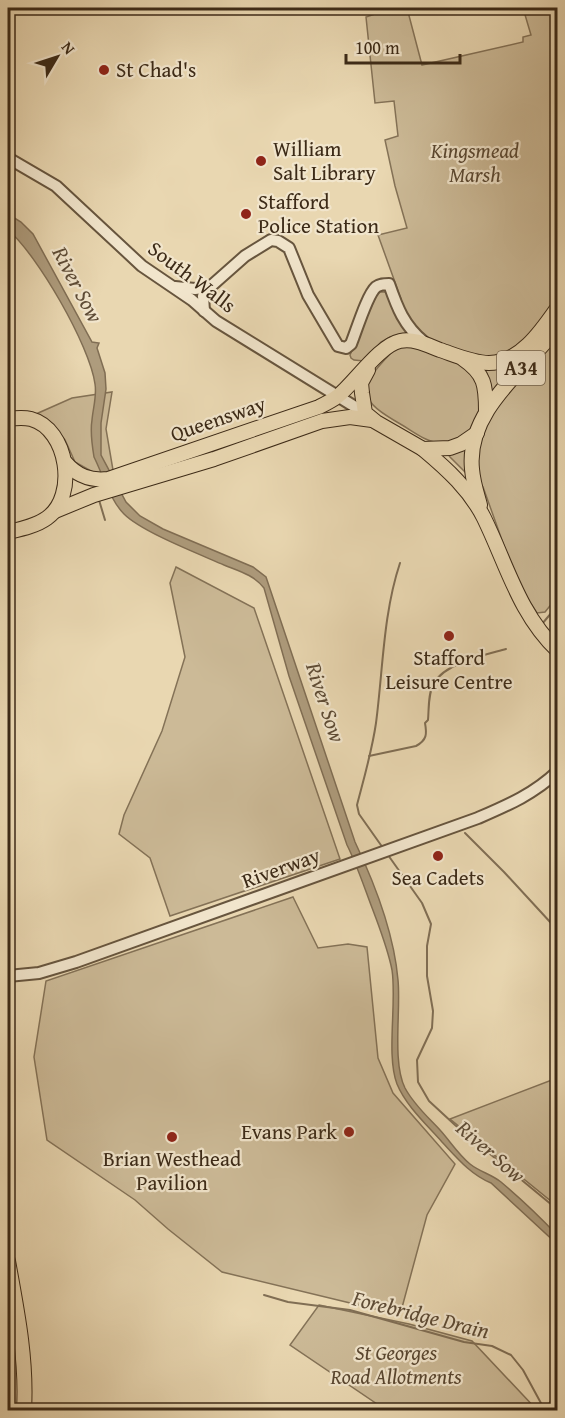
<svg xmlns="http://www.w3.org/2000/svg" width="565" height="1418" font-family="'Gentium Book Plus',serif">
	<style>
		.green { fill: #ccba97; stroke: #847257; stroke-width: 1.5 }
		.water { fill: #ae9c7d; stroke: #806e54; stroke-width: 1.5 }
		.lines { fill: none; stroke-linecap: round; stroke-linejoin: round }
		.stream { stroke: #806e54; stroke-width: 2 }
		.tertiary-casing { stroke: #67553e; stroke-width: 14 }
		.trunk-casing { stroke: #3c2a17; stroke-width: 16 }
		.tertiary { stroke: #f1e5cc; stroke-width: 10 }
		.trunk { stroke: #e9d7b1; stroke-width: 14 }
		.poi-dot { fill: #8f2418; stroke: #f1e5cc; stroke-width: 2 }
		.labels { text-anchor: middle; stroke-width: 4.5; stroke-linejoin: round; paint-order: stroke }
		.shield { fill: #f1e5cc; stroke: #72624d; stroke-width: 1.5 }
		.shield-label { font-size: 20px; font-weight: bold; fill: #3c2a17 }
		.poi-label { font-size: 21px; fill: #3c2a17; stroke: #f1e5cc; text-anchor: start }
		.park-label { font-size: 21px; font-style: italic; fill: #594731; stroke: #f1e5cc }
		.street-label { font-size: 21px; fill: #3c2a17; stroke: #f1e5cc }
		.water-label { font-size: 22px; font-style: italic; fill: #5e4c36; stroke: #f1e5cc }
	</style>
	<rect width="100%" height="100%" fill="#e9d7b1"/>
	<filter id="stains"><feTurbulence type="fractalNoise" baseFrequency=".00333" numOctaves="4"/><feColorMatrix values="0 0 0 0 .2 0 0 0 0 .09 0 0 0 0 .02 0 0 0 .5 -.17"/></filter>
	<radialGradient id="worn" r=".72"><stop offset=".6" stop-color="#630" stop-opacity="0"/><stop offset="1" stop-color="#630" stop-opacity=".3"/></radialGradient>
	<g class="green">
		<path d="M393,8H407L422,65L523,42V37L531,35L523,8H557L558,596L545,612L537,613L517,582L483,487L466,473L450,457L440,443C426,442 414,432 402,425C358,400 355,390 391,353L390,337L381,342L364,361L354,360L351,358L350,355L377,294L380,292H386L391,302L401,299L378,235L407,228L395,186L385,140L398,136L394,101L375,103L366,17Z"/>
		<polygon points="112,392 106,429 113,470 98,475 75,462 65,440 52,425 36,414 72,398"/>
		<polygon points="176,567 254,608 340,859 170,916 150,858 119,834 124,815 162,731 185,657 170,583"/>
		<polygon points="293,897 318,948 348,944 367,947 378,1058 393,1093 455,1164 427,1215 400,1315 222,1272 168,1229 135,1200 47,1140 34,1057 46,981"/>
		<polygon points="557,1078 558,1078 557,1206 450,1119"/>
		<polygon points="319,1305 409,1324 472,1341 537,1410 386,1410 290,1345"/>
	</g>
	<path class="water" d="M8,214L21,222L33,234L92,342L99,343L97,348L105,373L106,389L101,423V455L126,502L140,516L163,529L253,567L266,577L355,842C375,884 394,933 398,980C401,1010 392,1062 405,1088C414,1105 428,1117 440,1130C450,1141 458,1154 470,1164C480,1172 491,1174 501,1182C521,1199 540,1217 557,1235V1244L491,1183C471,1175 457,1158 442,1142C427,1125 406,1106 397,1084C386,1055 397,1003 392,970C388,950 381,932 374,913C365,890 358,867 347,845L289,676L264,588C254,575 239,571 224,565C199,554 142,532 124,514C110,500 103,475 94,457C92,445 90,432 92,420C93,408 97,396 95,384C90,346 37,254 8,230Z"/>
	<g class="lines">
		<g class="stream">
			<polyline points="99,500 105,520"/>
			<polyline points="542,624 558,605"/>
			<path d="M369,756L416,746C427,740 427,734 425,723L428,720C429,708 428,693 434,683C445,663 485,655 506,649"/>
			<polyline points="465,833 504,872 551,923 558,939"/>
			<path d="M383,848L359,814L357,805C364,778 372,751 376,723C383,670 383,614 400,563"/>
			<polyline points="388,855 422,903 431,924 427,946 427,976 433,1011 432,1028 417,1060 418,1082 429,1101 455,1125 558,1210"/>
			<polyline points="264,1295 288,1302 350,1310 464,1342 492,1346 511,1355 523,1370 542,1405"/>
		</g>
		<g class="tertiary-casing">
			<g id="tertiary">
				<polyline points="8,158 56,186 142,266 192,300 216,321 365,413"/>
				<polyline points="175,287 195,289 210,287"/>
				<path d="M204,311L203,296L210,287L245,256L271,240L278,241L289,248L308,295L338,346L346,348L351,344C356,332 367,295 376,287C380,284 384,284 389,284C397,307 404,326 424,342"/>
				<path d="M8,976L39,973L76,962L478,818C508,805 534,794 558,771"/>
				<polyline points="552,1410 558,1402"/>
			</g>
		</g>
		<g class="trunk-casing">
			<g id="trunk">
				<path d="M463,359C485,374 486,386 486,411"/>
				<polyline points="368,370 361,383 362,393 365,413 376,422 423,449 450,448 461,444 477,433"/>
				<path d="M8,419C15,418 23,417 31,419C68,429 78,496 47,518C36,526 21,529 8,532"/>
				<path d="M423,449C447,469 470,490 484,518C507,565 519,614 558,651"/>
				<path d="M65,462C77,476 90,481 108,479L319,407C325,404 333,400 338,396C355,382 380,345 400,341C414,338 427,345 440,350C455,355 473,363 489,363C520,363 542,330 558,307"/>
				<path d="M480,505C477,494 473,482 472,469C466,410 526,369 558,327"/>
				<polyline points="55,511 94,495 214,459 322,421 350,417 372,420"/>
				<path d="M8,1261C17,1310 27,1360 24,1410"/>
			</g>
		</g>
		<use href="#tertiary" class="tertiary"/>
		<use href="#trunk" class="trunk"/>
	</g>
	<g class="poi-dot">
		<circle cx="104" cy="70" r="6"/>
		<circle cx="261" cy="161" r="6"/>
		<circle cx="246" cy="214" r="6"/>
		<circle cx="449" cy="636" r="6"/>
		<circle cx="438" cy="856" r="6"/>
		<circle cx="349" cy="1132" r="6"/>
		<circle cx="172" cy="1137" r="6"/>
	</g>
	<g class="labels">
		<rect class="shield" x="497" y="351" width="48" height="34" rx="4.5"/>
		<g class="shield-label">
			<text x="521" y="375">A34</text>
		</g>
		<g class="poi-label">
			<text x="116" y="77">St Chad's</text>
			<text x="273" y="156">William<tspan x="273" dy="24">Salt Library</tspan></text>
			<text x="258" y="209">Stafford<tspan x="258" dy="24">Police Station</tspan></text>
			<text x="449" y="665" text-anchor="middle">Stafford<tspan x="449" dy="24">Leisure Centre</tspan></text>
			<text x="438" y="885" text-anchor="middle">Sea Cadets</text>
			<text x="337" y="1139" text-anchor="end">Evans Park</text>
			<text x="172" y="1166" text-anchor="middle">Brian Westhead<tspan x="172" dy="24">Pavilion</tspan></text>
		</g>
		<g class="park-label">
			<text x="475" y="158">Kingsmead<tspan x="475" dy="24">Marsh</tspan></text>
			<text x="396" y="1360">St Georges<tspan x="396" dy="24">Road Allotments</tspan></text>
		</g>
		<g class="street-label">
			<text transform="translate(192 277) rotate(37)" y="7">South Walls</text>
			<text transform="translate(218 419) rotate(-19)" y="7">Queensway</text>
			<text transform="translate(281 868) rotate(-20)" y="7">Riverway</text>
		</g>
		<g class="water-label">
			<text transform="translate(78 284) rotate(62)" y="8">River Sow</text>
			<text transform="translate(326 702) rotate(72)" y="8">River Sow</text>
			<text transform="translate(491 1151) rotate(41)" y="8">River Sow</text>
			<text transform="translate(421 1314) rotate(14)" y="8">Forebridge Drain</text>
		</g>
	</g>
	<rect width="565" height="1418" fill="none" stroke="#e9d7b1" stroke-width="30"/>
	<rect x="9" y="9" width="547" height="1400" fill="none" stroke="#3c2a17" stroke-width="3"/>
	<rect x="15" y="15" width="535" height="1388" fill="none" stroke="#3c2a17" stroke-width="1.5"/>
	<g transform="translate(57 57) rotate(51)" stroke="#f1e5cc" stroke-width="4.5" paint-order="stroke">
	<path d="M0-4.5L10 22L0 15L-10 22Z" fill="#3c2a17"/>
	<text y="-9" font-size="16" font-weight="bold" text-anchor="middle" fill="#3c2a17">N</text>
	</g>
	<path d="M346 54v9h114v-9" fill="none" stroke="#3c2a17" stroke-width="3"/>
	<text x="355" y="54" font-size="18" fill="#3c2a17" stroke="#f1e5cc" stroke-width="4.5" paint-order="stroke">100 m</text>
	<rect width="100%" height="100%" filter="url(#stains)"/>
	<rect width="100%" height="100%" fill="url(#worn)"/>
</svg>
